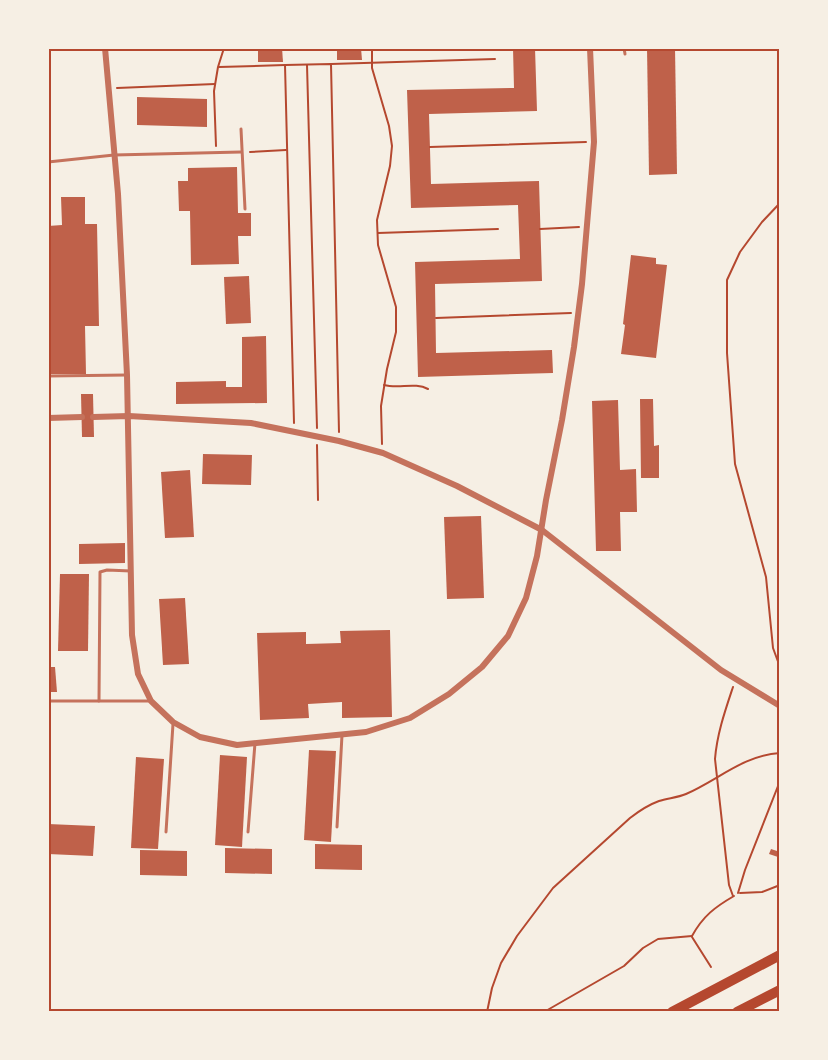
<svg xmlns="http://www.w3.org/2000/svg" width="828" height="1060" font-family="'Sofia Sans Condensed',sans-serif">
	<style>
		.building { fill: #bf614a }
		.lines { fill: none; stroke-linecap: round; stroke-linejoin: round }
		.path { stroke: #b5482f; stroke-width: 2 }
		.service { stroke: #c5725c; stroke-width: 3 }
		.minor { stroke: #c5725c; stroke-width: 6 }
		.motorway { stroke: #b5482f; stroke-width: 10 }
		.neatline { fill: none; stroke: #b5482f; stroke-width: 2 }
	</style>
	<rect width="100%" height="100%" fill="#f6efe4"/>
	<g class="building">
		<polygon points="258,48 282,48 283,62 258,62"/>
		<polygon points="337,48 361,48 362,60 337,60"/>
		<polygon points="513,48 535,48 537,111 429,114 431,184 539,181 542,281 435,284 436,353 552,350 553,373 418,377 415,262 520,259 518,205 411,208 407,90 514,88"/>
		<polygon points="647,48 675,48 677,174 649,175"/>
		<polygon points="137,97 207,99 207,127 137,125"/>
		<polygon points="237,167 238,213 251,213 251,236 238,236 239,264 191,265 190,211 179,211 178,181 188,181 188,168"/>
		<polygon points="61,197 85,197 85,224 97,224 99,326 85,326 86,374 48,374 48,289 50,289 50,263 48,263 48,226 62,225"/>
		<polygon points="631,255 656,258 656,264 667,265 656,358 621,354 625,325 623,324"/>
		<polygon points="249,276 251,323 226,324 224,277"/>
		<polygon points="266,336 267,403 176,404 176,382 226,381 226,387 242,387 242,337"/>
		<polygon points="81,394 93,394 94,437 82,437"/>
		<polygon points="640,399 653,399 654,446 659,445 659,478 641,478"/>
		<polygon points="618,400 620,470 636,469 637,512 620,512 621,551 596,551 592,401"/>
		<polygon points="203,454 252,455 251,485 202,484"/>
		<polygon points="190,470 194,537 165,538 161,472"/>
		<polygon points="481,516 484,598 447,599 444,517"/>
		<polygon points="125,543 125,563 79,564 79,544"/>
		<polygon points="60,574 89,574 88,651 58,651"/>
		<polygon points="185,598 189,664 163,665 159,599"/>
		<polygon points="390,630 392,717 342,718 342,702 308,704 309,718 260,720 257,633 306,632 306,644 341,643 340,631"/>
		<polygon points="48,667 55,667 57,692 48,692"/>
		<polygon points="309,750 336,751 331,842 304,840"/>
		<polygon points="220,755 247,757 242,847 215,845"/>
		<polygon points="136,757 164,759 158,849 131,848"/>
		<polygon points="48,824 95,826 93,856 48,854"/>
		<polygon points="315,844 362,845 362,870 315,869"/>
		<polygon points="225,848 272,849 272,874 225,873"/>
		<polygon points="771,849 780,852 778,857 769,854"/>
		<polygon points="140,850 187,851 187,876 140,875"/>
	</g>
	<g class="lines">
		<g class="path">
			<polyline points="372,48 372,68 389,126 392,146 390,166 377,220 378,245 396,307 396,332 387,369 381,406 382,444"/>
			<polyline points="331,64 495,59"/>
			<polyline points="307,65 317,428"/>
			<polyline points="219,67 285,65"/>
			<polyline points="117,88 215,84"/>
			<polyline points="216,146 214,91 218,67 224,48"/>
			<polyline points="430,147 586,142"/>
			<polyline points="250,152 286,150"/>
			<polyline points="780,203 762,222 740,252 727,280 727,353 735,464 766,577 773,648 780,667"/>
			<polyline points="540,229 579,227"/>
			<polyline points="378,233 498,229"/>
			<polyline points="436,318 571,313"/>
			<path d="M384,385C399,389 415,382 428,389"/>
			<polyline points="294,423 285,65 331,64 339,432"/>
			<polyline points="317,445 318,500"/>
			<path d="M733,687C725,711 717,734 715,759L729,885L733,896"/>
			<polyline points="738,893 745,870 780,781"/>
			<polyline points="740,893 762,892 780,885"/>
			<path d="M692,936C703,916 715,907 734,896"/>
			<polyline points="692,937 711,967"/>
			<path d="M487,1012L492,988L501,963L517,936L553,888L630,818C639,811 648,805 659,801C667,798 677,798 686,794C718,780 744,755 780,753"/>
			<polyline points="544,1012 624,966 643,948 658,939 692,936"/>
		</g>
		<g class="service">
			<polyline points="624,48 625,54"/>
			<polyline points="241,129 245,209"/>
			<polyline points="48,162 114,155 241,152"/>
			<polyline points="48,376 127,375"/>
			<polyline points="48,701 149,701"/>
			<polyline points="99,701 100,572 107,570 131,571"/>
			<polyline points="337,827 342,735"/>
			<polyline points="166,832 173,724"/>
			<polyline points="248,832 255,743"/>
		</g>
		<g class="minor">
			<polyline points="105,48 118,194 127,375 132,635 138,674 151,701 173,722 200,737 237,745 366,732 410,718 449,694 482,667 508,636 526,598 537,556 546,500 562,420 574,347 582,284 594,142 590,48"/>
			<polyline points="93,417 129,416 251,423 339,441 383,453 457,486 542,530 721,670 780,706"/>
			<polyline points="48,418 82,417"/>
		</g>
		<g class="motorway">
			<polyline points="672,1012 780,955"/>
			<polyline points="737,1012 780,990"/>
		</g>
	</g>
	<rect width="828" height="1060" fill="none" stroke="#f6efe4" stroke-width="99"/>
	<rect x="50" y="50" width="728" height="960" class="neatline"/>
</svg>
